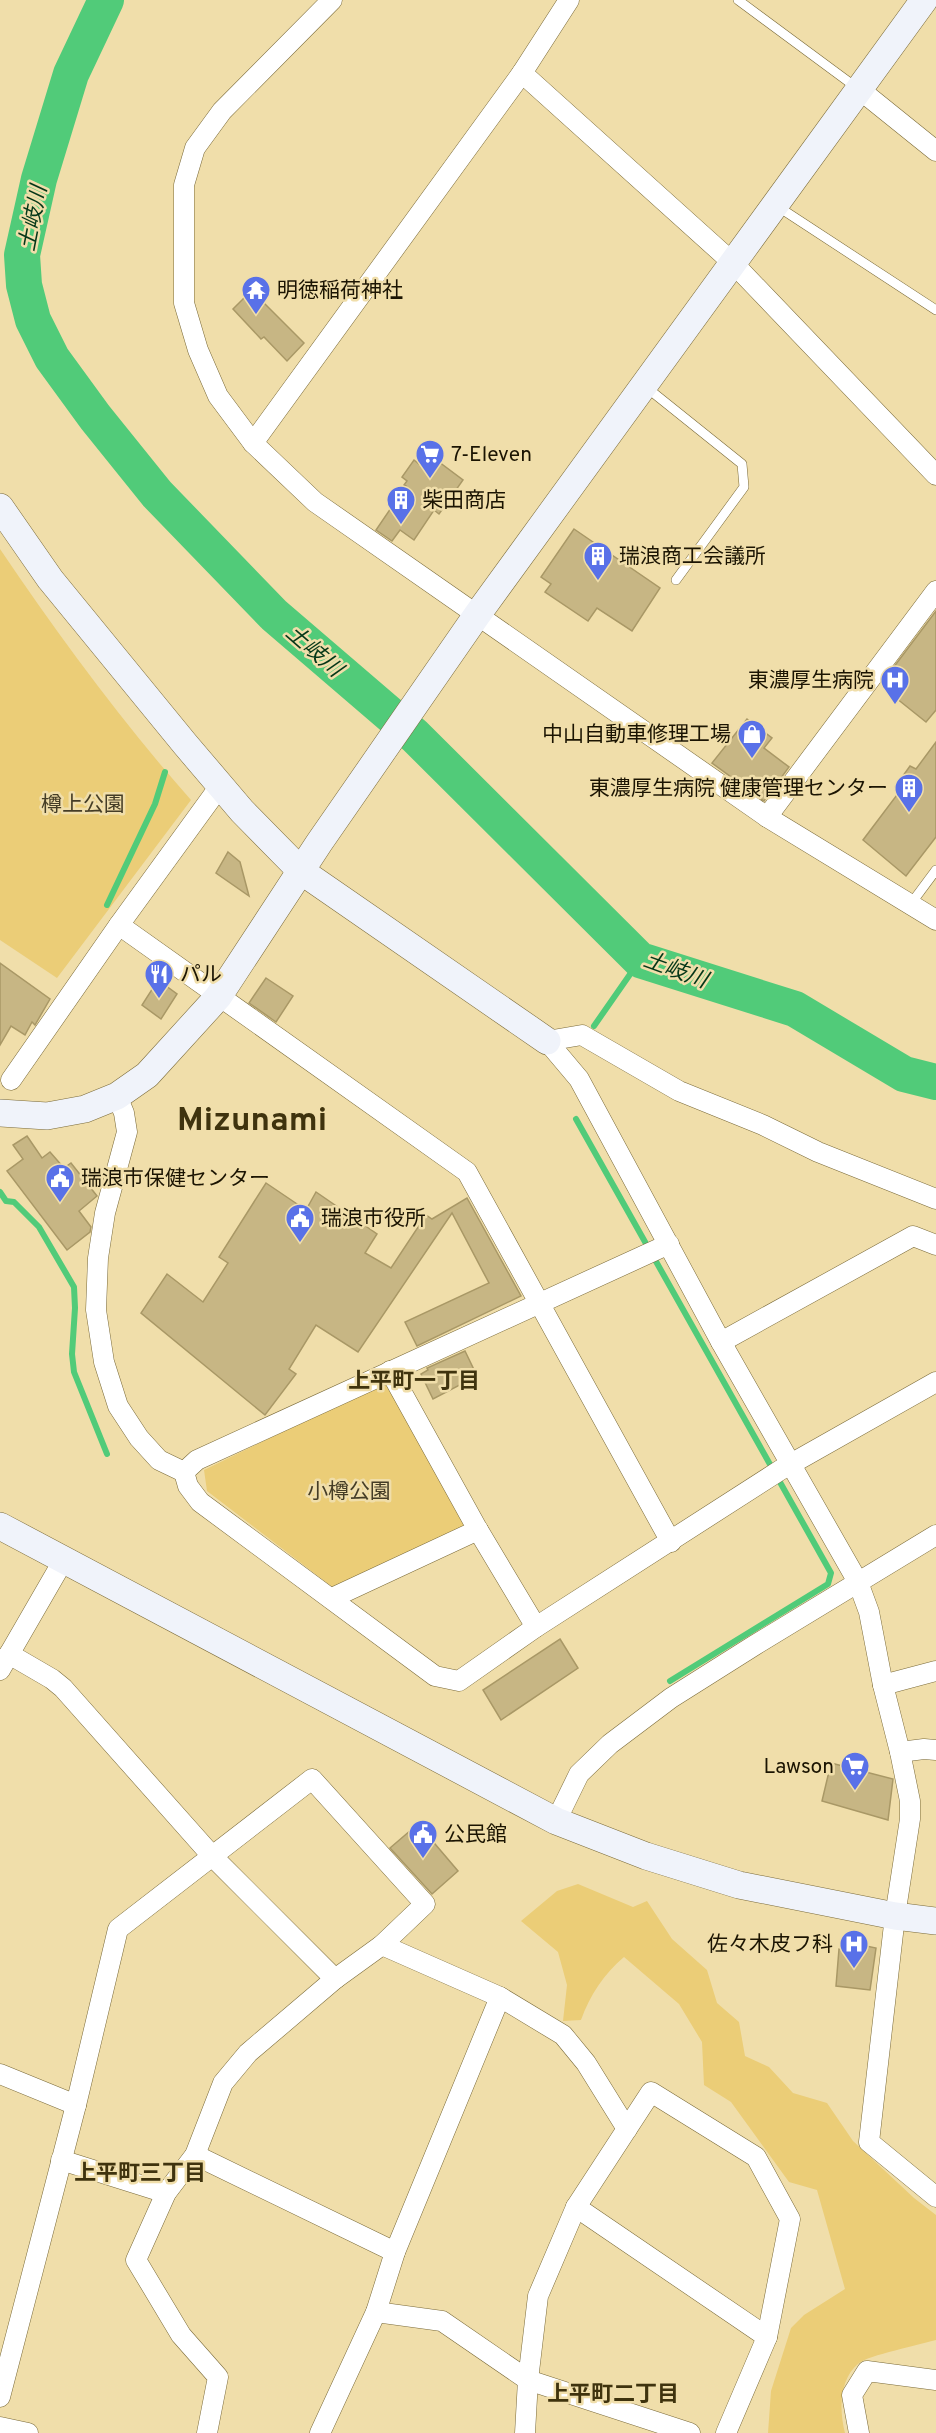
<svg xmlns="http://www.w3.org/2000/svg" width="936" height="2433" font-family="Overpass,'Noto Sans JP',sans-serif">
	<style>
		.green { fill: #ebcd77 }
		.lines { fill: none; stroke-linecap: round; stroke-linejoin: round }
		.stream { stroke: #51cb79; stroke-width: 6 }
		.river { stroke: #51cb79; stroke-width: 36 }
		.building { fill: #c7b684; stroke: #a99866; stroke-width: 1.5 }
		.lane-casing { stroke: #7a6a39; stroke-width: 10 }
		.street-casing { stroke: #7a6a39; stroke-width: 21 }
		.secondary-casing { stroke: #7a6a39; stroke-width: 28 }
		.lane { stroke: #fff; stroke-width: 9 }
		.street { stroke: #fff; stroke-width: 20 }
		.secondary { stroke: #f0f3fa; stroke-width: 27 }
		.labels { text-anchor: middle; stroke-width: 5; stroke-linejoin: round; paint-order: stroke }
		.poi-label { font-size: 21px; fill: #1b1402; stroke: #f0deaa; text-anchor: start }
		.park-label { font-size: 21px; fill: #453d26; stroke: #f0deaa }
		.water-label { font-size: 22px; font-style: italic; fill: #043718; stroke: #f0deaa }
		.neighbourhood-label { font-size: 22px; font-weight: bold; fill: #3f330e; stroke: #f0deaa }
		.town-label { font-size: 33px; font-weight: bold; fill: #3f330e; stroke: #f0deaa }
	</style>
	<rect width="100%" height="100%" fill="#f0deaa"/>
	<g class="green">
		<path d="M0,549C59,636 121,721 191,800L57,978L0,940Z"/>
		<polygon points="388,1381 466,1527 335,1589 207,1491 204,1470"/>
		<path d="M578,1884L633,1907L647,1901L672,1939L707,1970L717,2003L739,2022L745,2056L769,2067L793,2093L827,2103L853,2141L914,2198L936,2215V2340C922,2344 867,2356 859,2363C839,2379 839,2410 845,2433H768L771,2391L791,2328L804,2315L845,2289L817,2190L789,2182L731,2102L704,2085L702,2042L679,2004L624,1957C604,1974 590,1995 581,2020L563,2021L567,1985L558,1952L521,1921L557,1891Z"/>
	</g>
	<g class="lines">
		<g class="stream">
			<polyline points="107,905 155,804 165,772"/>
			<polyline points="594,1026 640,960"/>
			<polyline points="576,1119 831,1573 828,1584 670,1681"/>
			<polyline points="0,1192 6,1201 14,1202 39,1227 74,1287 75,1308 72,1354 74,1372 107,1454"/>
		</g>
		<polyline class="river" points="106,0 71,74 39,179 22,255 24,285 33,320 52,358 95,417 157,494 274,615 415,736 640,960 795,1009 904,1074 936,1082"/>
	</g>
	<g class="building">
		<polygon points="250,292 260,303 262,301 304,343 287,361 264,337 261,339 233,309"/>
		<polygon points="427,453 463,480 439,514 434,510 414,540 400,530 392,541 376,530 406,486 404,485 407,481 402,477 414,460 419,464"/>
		<polygon points="574,529 660,588 632,631 597,608 588,621 545,592 551,584 541,577"/>
		<polygon points="936,611 936,710 926,722 886,690 897,678 890,672"/>
		<polygon points="747,719 772,738 764,748 789,767 764,801 712,763"/>
		<polygon points="936,742 936,837 906,876 863,840 900,791 895,787 910,766 916,769"/>
		<polygon points="228,852 240,862 249,896 216,873"/>
		<polygon points="0,963 50,999 35,1025 32,1022 25,1035 11,1026 0,1045"/>
		<polygon points="266,978 293,996 276,1022 249,1003"/>
		<polygon points="158,980 177,994 161,1019 142,1005"/>
		<polygon points="27,1136 42,1158 50,1152 64,1168 71,1163 97,1196 79,1211 91,1227 90,1232 67,1250 7,1171 23,1159 13,1145"/>
		<polygon points="266,1183 306,1210 316,1192 377,1234 365,1253 391,1268 426,1215 432,1219 467,1198 521,1296 417,1346 405,1322 489,1283 452,1213 358,1352 316,1325 289,1369 296,1374 265,1415 141,1313 167,1274 203,1302 228,1263 219,1257"/>
		<polygon points="465,1351 477,1376 433,1399 421,1374 428,1370 427,1368"/>
		<polygon points="560,1639 578,1668 501,1720 483,1690"/>
		<polygon points="831,1763 893,1779 888,1820 822,1801"/>
		<polygon points="418,1824 458,1871 432,1894 390,1848"/>
		<polygon points="852,1943 876,1948 870,1990 836,1986 839,1949 852,1951"/>
	</g>
	<g class="lines">
		<g class="lane-casing">
			<g id="lane">
				<polyline points="738,0 857,88"/>
				<polyline points="777,206 936,310"/>
				<polyline points="646,387 742,464 744,487 676,580"/>
				<polyline points="910,905 936,870"/>
			</g>
		</g>
		<g class="street-casing">
			<g id="street">
				<polyline points="332,0 222,111 195,148 184,185 184,303 198,350 218,396 253,443 315,502 767,817 936,920"/>
				<polyline points="522,73 733,263 936,475"/>
				<polyline points="859,89 936,151"/>
				<polyline points="253,443 522,73 569,0"/>
				<polyline points="767,817 936,591"/>
				<polyline points="119,925 467,1172 671,1542"/>
				<polyline points="547,1041 579,1079 721,1342 858,1582 869,1612 883,1685 900,1752 910,1801 910,1819 895,1916 869,2142 936,2197"/>
				<polyline points="547,1041 582,1035 679,1091 763,1125 818,1152 936,1199"/>
				<polyline points="11,1080 119,925 220,786"/>
				<polyline points="117,1096 124,1113 127,1132 105,1213 98,1258 96,1310 104,1362 118,1406 139,1438 159,1460 184,1472"/>
				<polyline points="721,1342 913,1236 936,1245"/>
				<polyline points="390,1371 478,1530 536,1627"/>
				<polyline points="184,1472 188,1486 200,1502 435,1676 459,1681 536,1627 782,1469 936,1382"/>
				<polyline points="184,1472 197,1460 669,1244"/>
				<polyline points="332,1598 478,1530"/>
				<polyline points="9,1654 52,1679 63,1688 213,1857 335,1979"/>
				<polyline points="0,1670 63,1561"/>
				<polyline points="883,1685 936,1671"/>
				<polyline points="900,1752 924,1749 936,1750"/>
				<polyline points="556,1821 579,1774 610,1744 671,1698 755,1645 936,1535"/>
				<polyline points="382,1945 500,1997 563,2035 586,2063 627,2129"/>
				<polyline points="0,2074 76,2105"/>
				<polyline points="195,2155 395,2252"/>
				<polyline points="61,2160 166,2193"/>
				<polyline points="576,2207 767,2337"/>
				<polyline points="376,2312 442,2321 528,2380 690,2433"/>
				<polyline points="0,2397 76,2105 118,1929 312,1779 425,1904 382,1945 335,1979 248,2053 223,2083 195,2155 166,2193 136,2260 181,2335 218,2377 207,2433"/>
				<polyline points="0,2427 28,2433"/>
				<polyline points="320,2433 376,2312 395,2252 500,1997"/>
				<polyline points="525,2433 528,2380 538,2296 576,2207 651,2092 756,2157 790,2219 767,2337 726,2433"/>
				<polyline points="859,2433 852,2395 867,2371 936,2380"/>
			</g>
		</g>
		<g class="secondary-casing">
			<g id="secondary">
				<polyline points="0,507 50,579 185,744 242,811 301,871 547,1041"/>
				<polyline points="0,1113 47,1116 85,1109 117,1096 147,1075 218,997 319,843 477,615 924,0"/>
				<polyline points="0,1526 556,1821 646,1856 739,1885 895,1916 936,1921"/>
			</g>
		</g>
		<use href="#lane" class="lane"/>
		<use href="#street" class="street"/>
		<use href="#secondary" class="secondary"/>
	</g>
	<defs>
		<g id="temple-pin" transform="scale(1.5)"><path d="M0 17L-7.5 6A9.5 9.5 0 1 1 7.5 6Z" fill="#5971e8" stroke="#f0deaa"/><path d="M0-6L5-2H3V0L6.5 2.5H4V6H1.5V3h-3V6H-4V2.5H-6.5L-3 0V-2H-5Z" fill="#fff"/></g>
		<g id="supermarket-pin" transform="scale(1.5)"><path d="M0 17L-7.5 6A9.5 9.5 0 1 1 7.5 6Z" fill="#5971e8" stroke="#f0deaa"/><path d="M-6-5.5h2.5l.6 2H6L4.5 2H-2.5L-4.4-4H-6ZM-1.5 3.2a1.3 1.3 0 1 0 .1 0ZM3 3.2a1.3 1.3 0 1 0 .1 0Z" fill="#fff"/></g>
		<g id="building-pin" transform="scale(1.5)"><path d="M0 17L-7.5 6A9.5 9.5 0 1 1 7.5 6Z" fill="#5971e8" stroke="#f0deaa"/><path d="M-4-6H4V6H1V3H-1V6H-4ZM-2.5-4.3h1.7v1.8h-1.7ZM.8-4.3h1.7v1.8H.8ZM-2.5-1h1.7V.8h-1.7ZM.8-1h1.7V.8H.8Z" fill="#fff"/></g>
		<g id="hospital-pin" transform="scale(1.5)"><path d="M0 17L-7.5 6A9.5 9.5 0 1 1 7.5 6Z" fill="#5971e8" stroke="#f0deaa"/><path d="M-5-5h3v3.5h4V-5h3V5h-3V1.5h-4V5h-3Z" fill="#fff"/></g>
		<g id="shop-pin" transform="scale(1.5)"><path d="M0 17L-7.5 6A9.5 9.5 0 1 1 7.5 6Z" fill="#5971e8" stroke="#f0deaa"/><path d="M-5-2.5h2.3a2.7 3.5 0 0 1 5.4 0H5L5.5 6h-11ZM-1.5-2.5h3a1.5 2.3 0 0 0-3 0Z" fill="#fff"/></g>
		<g id="restaurant-pin" transform="scale(1.5)"><path d="M0 17L-7.5 6A9.5 9.5 0 1 1 7.5 6Z" fill="#5971e8" stroke="#f0deaa"/><path d="M-5-6h1v4h1v-4h1v4h1v-4h1v5L-1.5 .5V6h-2V.5L-5-1ZM5-6V6H3V1.5H1.5Q1.5-4 5-6Z" fill="#fff"/></g>
		<g id="civic-pin" transform="scale(1.5)"><path d="M0 17L-7.5 6A9.5 9.5 0 1 1 7.5 6Z" fill="#5971e8" stroke="#f0deaa"/><path d="M-.6-6.5H3V-4.5H.6V-3L4-1V1h2V6H-6V1h2V-1L-.6-3ZM-1.2 2.5V6h2.4V2.5Z" fill="#fff"/></g>
	</defs>
	<g fill-rule="evenodd">
		<use href="#temple-pin" x="256" y="290"/>
		<use href="#supermarket-pin" x="430" y="454"/>
		<use href="#building-pin" x="401" y="500"/>
		<use href="#building-pin" x="598" y="556"/>
		<use href="#hospital-pin" x="895" y="680"/>
		<use href="#shop-pin" x="752" y="734"/>
		<use href="#building-pin" x="909" y="788"/>
		<use href="#restaurant-pin" x="159" y="974"/>
		<use href="#civic-pin" x="60" y="1178"/>
		<use href="#civic-pin" x="300" y="1218"/>
		<use href="#supermarket-pin" x="855" y="1766"/>
		<use href="#civic-pin" x="423" y="1834"/>
		<use href="#hospital-pin" x="854" y="1944"/>
	</g>
	<g class="labels">
		<g class="poi-label">
			<text x="277" y="297">明徳稲荷神社</text>
			<text x="451" y="461">7-Eleven</text>
			<text x="422" y="507">柴田商店</text>
			<text x="619" y="563">瑞浪商工会議所</text>
			<text x="874" y="687" text-anchor="end">東濃厚生病院</text>
			<text x="731" y="741" text-anchor="end">中山自動車修理工場</text>
			<text x="888" y="795" text-anchor="end">東濃厚生病院 健康管理センター</text>
			<text x="180" y="981">パル</text>
			<text x="81" y="1185">瑞浪市保健センター</text>
			<text x="321" y="1225">瑞浪市役所</text>
			<text x="834" y="1773" text-anchor="end">Lawson</text>
			<text x="444" y="1841">公民館</text>
			<text x="833" y="1951" text-anchor="end">佐々木皮フ科</text>
		</g>
		<g class="park-label">
			<text x="83" y="811">樽上公園</text>
			<text x="349" y="1498">小樽公園</text>
		</g>
		<g class="water-label">
			<text transform="translate(32 218) rotate(-79)" y="8">土岐川</text>
			<text transform="translate(315 650) rotate(41)" y="8">土岐川</text>
			<text transform="translate(676 969) rotate(20)" y="8">土岐川</text>
		</g>
		<g class="neighbourhood-label">
			<text x="414" y="1388">上平町一丁目</text>
			<text x="140" y="2180">上平町三丁目</text>
			<text x="613" y="2401">上平町二丁目</text>
		</g>
		<g class="town-label">
			<text x="252" y="1130">Mizunami</text>
		</g>
	</g>
</svg>
